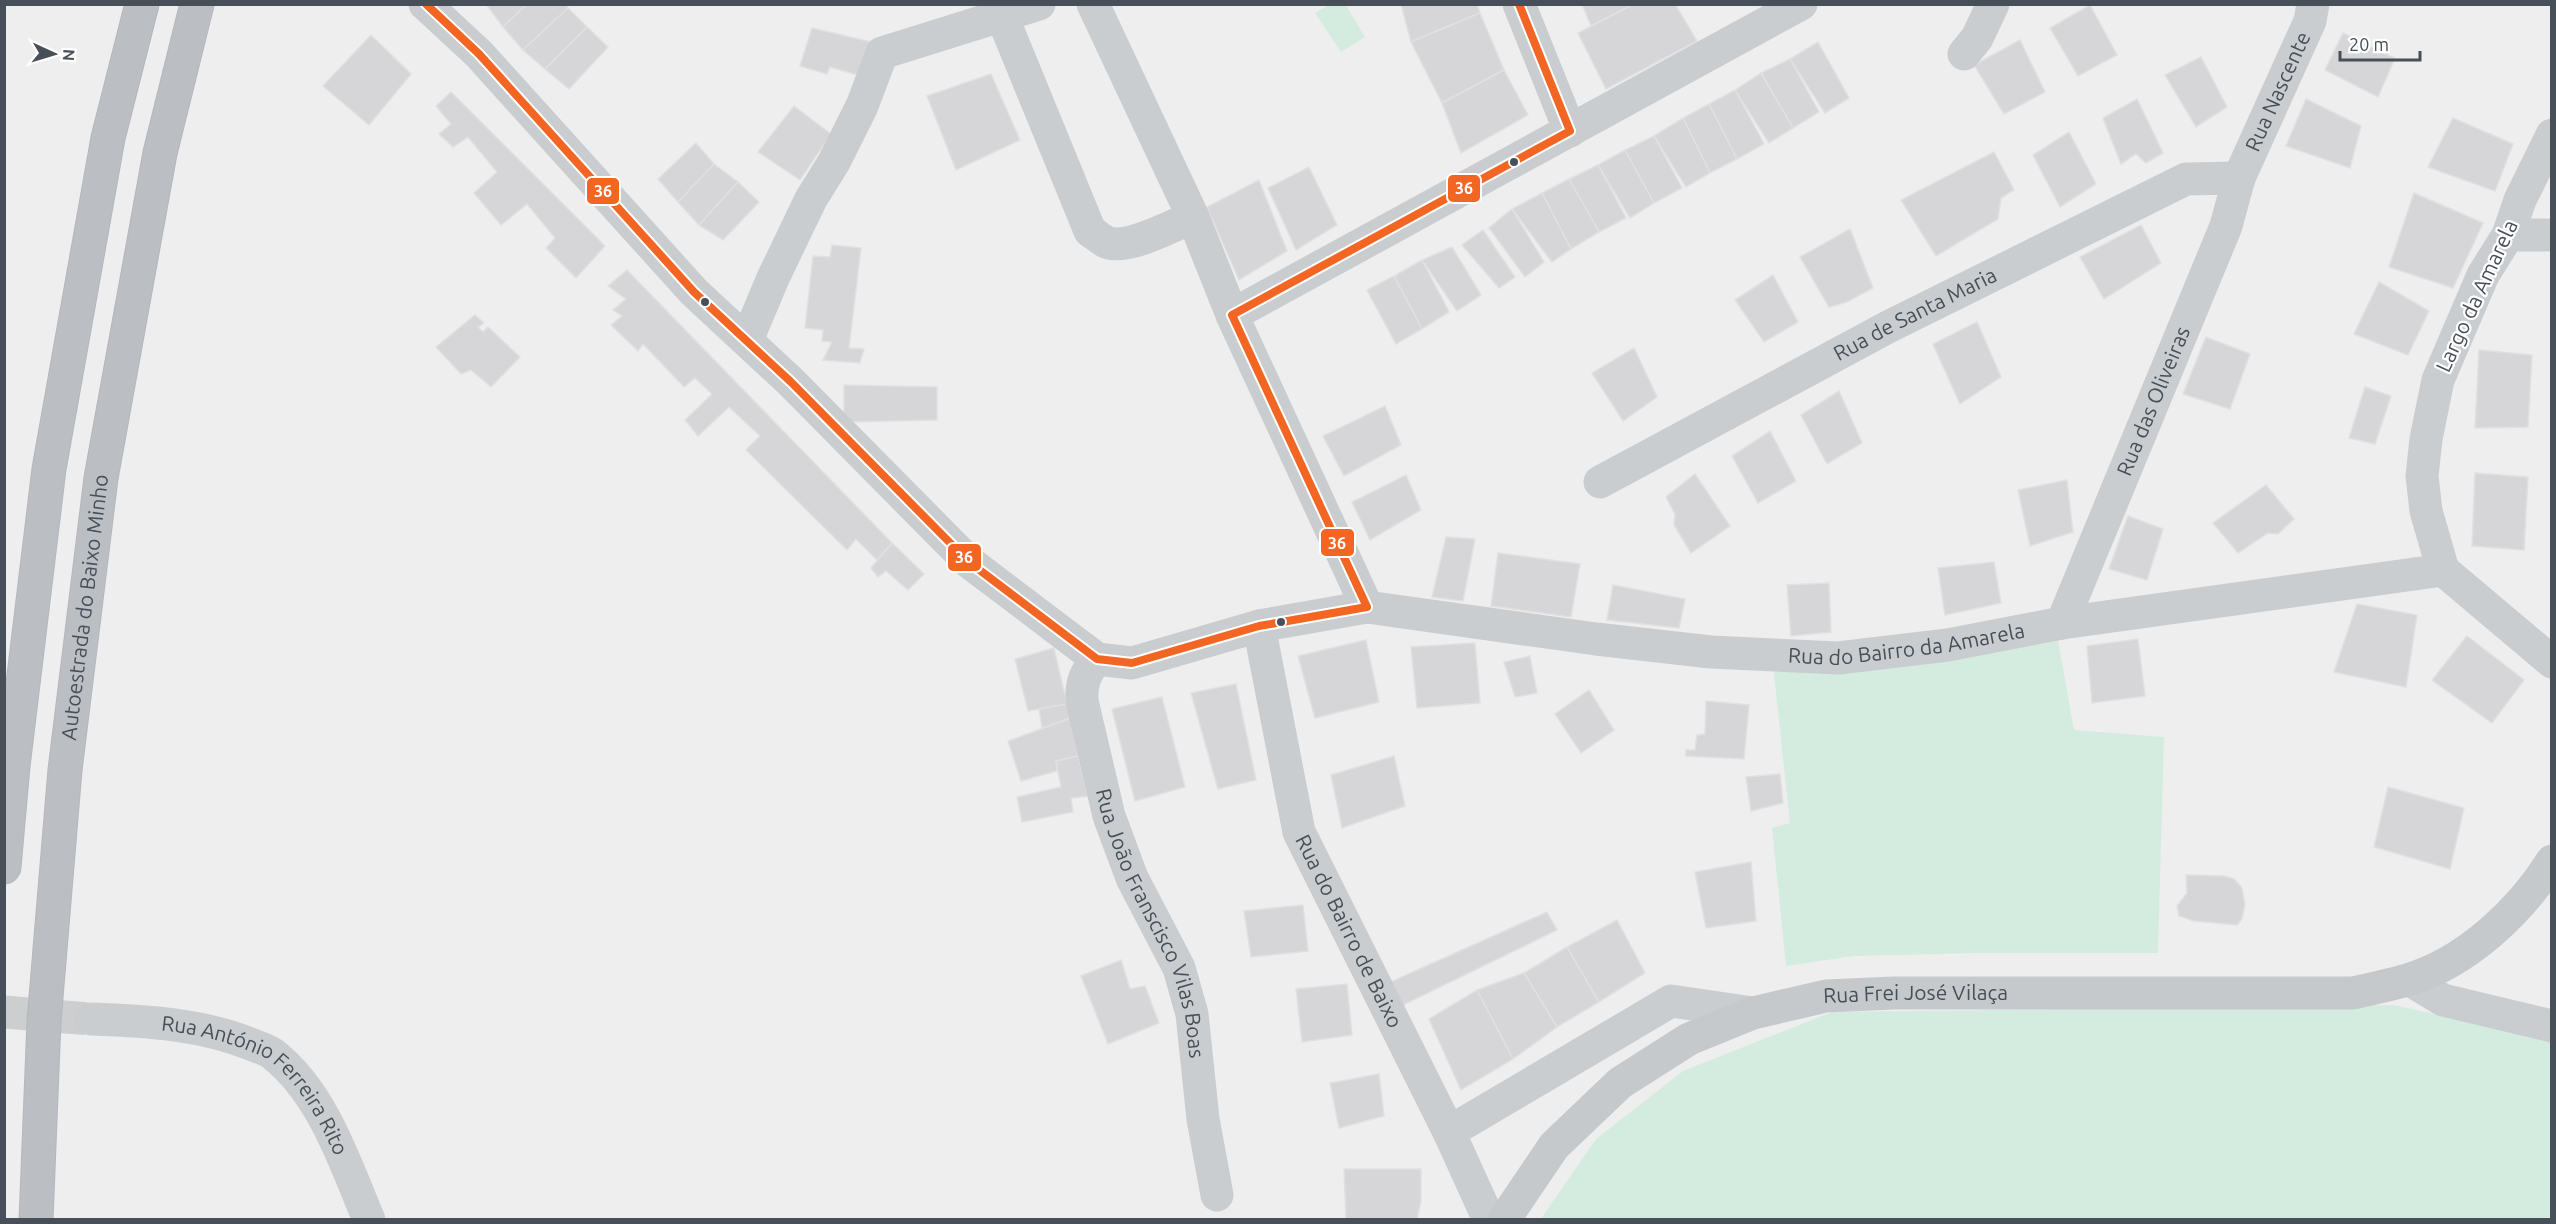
<svg xmlns="http://www.w3.org/2000/svg" width="2556" height="1224" font-family="Ubuntu,sans-serif">
	<style>
		.green { fill: #d4ecdf }
		.building { fill: #d6d6d8; stroke: #e0e0e1; stroke-width: 1.5 }
		.lines { fill: none; stroke-linecap: round; stroke-linejoin: round }
		.minor-tunnel { stroke: #cdced0; stroke-width: 33; stroke-dasharray: 33 16; stroke-linecap: butt }
		.highway-casing { stroke: #b4b7bd; stroke-width: 35 }
		.minor { stroke: #cacdcf; stroke-width: 33 }
		.major { stroke: #c6c9cc; stroke-width: 33 }
		.highway { stroke: #bbbfc4; stroke-width: 33 }
		.bus-1-casing { stroke: #fff; stroke-width: 12 }
		.bus-1 { stroke: #f26522; stroke-width: 8 }
		.bus-dot { fill: #474f59; stroke: #fff; stroke-width: 2 }
		.labels { text-anchor: middle; stroke-width: 4.5; stroke-linejoin: round; paint-order: stroke }
		.street-label { font-size: 21px; fill: #474f59; stroke: #fff }
		.line-badge { stroke: #fff; stroke-width: 2 }
		.badge-label { font-size: 16px; text-anchor: middle; font-weight: bold; fill: #fff }
	</style>
	<rect width="100%" height="100%" fill="#efeeee"/>
	<g class="green">
		<polygon points="1329,5 1346,5 1365,37 1341,52 1315,13"/>
		<polygon points="2056,629 2074,730 2164,737 2158,953 1980,953 1854,956 1786,966 1772,828 1790,823 1773,665"/>
		<polygon points="2394,1005 2551,1040 2551,1219 1540,1220 1596,1139 1683,1071 1832,1012"/>
	</g>
	<g class="building">
		<polygon points="486,4 527,4 503,27"/>
		<polygon points="527,4 566,4 568,8 523,50 503,27"/>
		<polygon points="1401,4 1477,4 1480,13 1411,42"/>
		<polygon points="1582,4 1634,4 1591,26"/>
		<polygon points="1634,4 1675,4 1697,41 1606,89 1578,33"/>
		<polygon points="2090,5 2117,55 2078,76 2050,28"/>
		<polygon points="568,8 587,27 545,69 523,50"/>
		<polygon points="1480,13 1504,70 1442,103 1411,42"/>
		<polygon points="587,27 608,47 569,89 545,69"/>
		<polygon points="812,28 872,42 865,77 830,67 827,74 800,66"/>
		<polygon points="2343,33 2395,58 2378,97 2325,70"/>
		<polygon points="371,35 411,74 369,125 323,86"/>
		<polygon points="2020,40 2045,92 2004,114 1974,65"/>
		<polygon points="1818,42 1849,98 1825,113 1790,59"/>
		<polygon points="2201,57 2227,107 2196,127 2165,75"/>
		<polygon points="1790,59 1819,112 1793,128 1761,73"/>
		<polygon points="1504,70 1528,115 1461,153 1442,103"/>
		<polygon points="1761,73 1793,128 1769,143 1735,90"/>
		<polygon points="991,74 1020,140 956,170 927,96"/>
		<polygon points="1735,90 1764,144 1737,159 1709,104"/>
		<polygon points="451,92 605,246 576,278 546,248 555,238 527,204 501,225 474,193 497,172 468,137 453,147 439,134 451,124 436,106"/>
		<polygon points="2137,99 2163,153 2146,163 2136,154 2121,164 2103,118"/>
		<polygon points="2306,99 2361,126 2350,168 2286,146"/>
		<polygon points="1709,104 1737,159 1710,173 1683,118"/>
		<polygon points="794,106 831,134 800,180 758,152"/>
		<polygon points="1683,118 1710,173 1686,187 1654,136"/>
		<polygon points="2453,118 2513,144 2495,191 2428,167"/>
		<polygon points="2069,132 2096,184 2060,207 2033,155"/>
		<polygon points="1654,136 1682,188 1654,203 1625,150"/>
		<polygon points="696,143 714,164 678,202 658,179"/>
		<polygon points="1625,150 1654,203 1630,218 1598,165"/>
		<polygon points="1994,152 2014,190 2001,198 1998,219 1936,256 1901,200"/>
		<polygon points="714,164 738,182 699,225 678,202"/>
		<polygon points="1598,165 1626,218 1599,232 1569,179"/>
		<polygon points="1309,167 1337,225 1296,250 1268,188"/>
		<polygon points="1569,179 1599,232 1571,249 1542,193"/>
		<polygon points="1259,180 1287,251 1239,280 1207,207"/>
		<polygon points="738,182 759,202 723,240 699,225"/>
		<polygon points="1542,193 1571,249 1552,262 1512,209"/>
		<polygon points="2414,193 2483,223 2453,288 2389,267"/>
		<polygon points="1512,209 1544,262 1525,277 1489,228"/>
		<polygon points="2141,225 2161,263 2104,299 2080,257"/>
		<polygon points="1850,229 1873,288 1847,302 1829,307 1800,257"/>
		<polygon points="1483,230 1515,277 1499,288 1462,245"/>
		<polygon points="832,245 861,248 849,348 864,349 860,363 823,360 832,342 822,341 823,330 805,328 813,256 830,257"/>
		<polygon points="1452,247 1481,295 1457,311 1422,260"/>
		<polygon points="1422,260 1449,312 1422,329 1394,276"/>
		<polygon points="627,270 892,543 877,560 856,539 847,550 746,450 760,436 729,407 698,436 685,420 712,394 695,378 684,387 643,344 638,351 611,325 622,316 613,310 626,299 608,286"/>
		<polygon points="1773,275 1798,322 1764,342 1735,300"/>
		<polygon points="1394,276 1422,329 1396,344 1367,290"/>
		<polygon points="2379,282 2429,311 2408,355 2354,334"/>
		<polygon points="475,315 484,323 478,327 483,332 488,327 520,357 491,387 471,370 461,374 436,347"/>
		<polygon points="1977,322 2001,377 1960,404 1933,344"/>
		<polygon points="2206,337 2250,354 2230,409 2183,394"/>
		<polygon points="1634,348 1657,397 1623,421 1592,373"/>
		<polygon points="2479,350 2532,355 2528,427 2475,428"/>
		<polygon points="844,385 937,387 937,420 844,422"/>
		<polygon points="2365,387 2391,396 2375,444 2349,438"/>
		<polygon points="1839,391 1862,443 1827,464 1801,415"/>
		<polygon points="1385,406 1401,445 1344,476 1323,436"/>
		<polygon points="1770,431 1796,481 1758,503 1732,456"/>
		<polygon points="2475,473 2528,477 2524,550 2472,546"/>
		<polygon points="1695,474 1730,526 1691,553 1674,525 1675,514 1666,497"/>
		<polygon points="1406,475 1421,510 1370,540 1352,502"/>
		<polygon points="2067,480 2073,532 2030,546 2018,490"/>
		<polygon points="2266,485 2294,519 2278,534 2268,533 2238,553 2213,523"/>
		<polygon points="2128,516 2163,529 2147,580 2109,569"/>
		<polygon points="1446,537 1475,539 1463,601 1432,597"/>
		<polygon points="892,543 924,574 908,590 886,571 878,577 871,568"/>
		<polygon points="1498,553 1580,564 1571,617 1491,606"/>
		<polygon points="1994,562 2001,603 1945,615 1938,568"/>
		<polygon points="1829,583 1831,632 1791,636 1787,585"/>
		<polygon points="1613,585 1685,599 1679,628 1607,620"/>
		<polygon points="2357,604 2417,615 2406,687 2334,672"/>
		<polygon points="2467,636 2524,680 2492,723 2432,680"/>
		<polygon points="2138,639 2145,696 2092,703 2087,646"/>
		<polygon points="1366,640 1379,702 1315,718 1298,656"/>
		<polygon points="1475,643 1480,703 1417,708 1411,647"/>
		<polygon points="1054,648 1067,704 1028,711 1015,659"/>
		<polygon points="1530,656 1537,693 1515,697 1504,662"/>
		<polygon points="1236,684 1256,780 1218,789 1191,693"/>
		<polygon points="1589,690 1614,730 1581,753 1555,714"/>
		<polygon points="1162,697 1185,787 1135,801 1112,709"/>
		<polygon points="1706,701 1749,705 1744,759 1686,756 1686,750 1695,750 1697,735 1705,734"/>
		<polygon points="1067,704 1071,718 1042,728 1039,709"/>
		<polygon points="1071,718 1078,756 1056,761 1057,771 1021,781 1008,741"/>
		<polygon points="1078,756 1088,796 1071,798 1073,812 1022,822 1017,797 1061,787 1056,761"/>
		<polygon points="1394,756 1405,806 1342,828 1331,775"/>
		<polygon points="1780,774 1783,803 1751,811 1746,777"/>
		<polygon points="2388,787 2464,808 2450,869 2374,847"/>
		<polygon points="1751,862 1756,921 1706,928 1695,872"/>
		<polygon points="2186,875 2225,876 2234,879 2242,888 2245,905 2242,919 2237,925 2194,921 2179,916 2177,906 2187,893"/>
		<polygon points="1303,905 1308,951 1251,957 1244,911"/>
		<polygon points="1547,912 1557,930 1401,1006 1388,983"/>
		<polygon points="1617,920 1645,973 1599,1002 1567,947"/>
		<polygon points="1567,947 1599,1002 1557,1027 1524,973"/>
		<polygon points="1121,960 1130,989 1145,986 1159,1023 1108,1044 1081,976"/>
		<polygon points="1524,973 1557,1027 1513,1059 1477,990"/>
		<polygon points="1347,984 1352,1035 1302,1042 1296,989"/>
		<polygon points="1477,990 1513,1059 1461,1090 1429,1019"/>
		<polygon points="1379,1074 1384,1116 1339,1128 1330,1083"/>
		<polygon points="1344,1169 1421,1169 1421,1201 1417,1220 1346,1220"/>
	</g>
	<g class="lines">
		<polyline class="minor-tunnel" points="4,1012 91,1019"/>
		<g class="highway-casing">
			<g id="highway">
				<polyline points="4,867 13,766 49,469 108,138 142,4"/>
				<path id="s8" d="M36,1220L44,1021L65,770L101,478L160,153L197,4"/>
			</g>
		</g>
		<g class="minor">
			<path id="s1" d="M425,4L479,54L694,292L791,382L969,562L1097,659L1132,663L1259,626L1367,607L1596,639L1711,652L1838,658L1948,645L2062,623L2443,570"/>
			<polyline points="1093,4 1193,217 1232,315 1367,607"/>
			<polyline points="1519,4 1570,131"/>
			<path d="M1002,16L1090,231C1095,234 1100,239 1106,242C1127,251 1173,225 1193,217"/>
			<polyline points="1964,54 1977,38 1993,4"/>
			<polyline points="2552,135 2520,200 2508,235 2483,275 2438,380 2426,439 2422,476 2426,511 2443,570 2552,662"/>
			<polyline points="2508,235 2552,235"/>
			<polyline points="1232,315 1801,4"/>
			<polyline points="747,340 773,278 811,199 834,162 862,106 882,53 1039,4"/>
			<path id="s2" d="M1600,482L1888,327L2186,179L2239,178"/>
			<path id="s3" d="M2062,623L2226,226L2239,178L2310,21L2313,4"/>
			<path id="s4" d="M1259,626L1299,832L1449,1132L1489,1220"/>
			<path id="s5" d="M1097,659C1085,673 1081,683 1082,701L1109,816L1132,878L1179,968L1192,1014L1203,1119L1217,1195"/>
			<polyline points="2410,980 2443,1000 2552,1026"/>
			<path id="s6" d="M91,1019C147,1021 202,1024 253,1045C260,1048 268,1050 274,1055C323,1094 345,1163 369,1220"/>
			<polyline points="1449,1132 1671,1001 1753,1013"/>
		</g>
		<path class="major" id="s7" d="M1504,1220L1554,1146L1620,1083L1689,1039L1753,1013L1826,996L1894,993H2353C2371,989 2390,985 2407,980C2466,963 2521,911 2552,861"/>
		<use href="#highway" class="highway"/>
		<g class="bus-1-casing">
			<polyline id="bus-1" points="426,4 479,54 694,292 791,382 969,562 1097,659 1132,663 1259,626 1367,607 1232,315 1570,131 1519,4"/>
		</g>
		<use href="#bus-1" class="bus-1"/>
	</g>
	<g class="bus-dot">
		<circle cx="1514" cy="162" r="5"/>
		<circle cx="705" cy="302" r="5"/>
		<circle cx="1281" cy="622" r="5"/>
	</g>
	<g class="labels">
		<g class="street-label">
			<text dy="7" stroke="none"><textPath href="#s3" startOffset="574">Rua Nascente</textPath></text>
			<text transform="translate(2477 296) rotate(-65)" y="7">Largo da Amarela</text>
			<text dy="7" stroke="none"><textPath href="#s2" startOffset="357">Rua de Santa Maria</textPath></text>
			<text dy="7" stroke="none"><textPath href="#s3" startOffset="240">Rua das Oliveiras</textPath></text>
			<text dy="7" stroke="none"><textPath href="#s8" startOffset="615">Autoestrada do Baixo Minho</textPath></text>
			<text dy="7" stroke="none"><textPath href="#s1" startOffset="1761">Rua do Bairro da Amarela</textPath></text>
			<text dy="7" stroke="none"><textPath href="#s5" startOffset="280">Rua João Franscisco Vilas Boas</textPath></text>
			<text dy="7" stroke="none"><textPath href="#s4" startOffset="321">Rua do Bairro de Baixo</textPath></text>
			<text dy="7" stroke="none"><textPath href="#s7" startOffset="496">Rua Frei José Vilaça</textPath></text>
			<text dy="7" stroke="none"><textPath href="#s6" startOffset="190">Rua António Ferreira Rito</textPath></text>
		</g>
	</g>
	<g class="line-badge">
		<rect x="1447" y="174" width="34" height="29" rx="6" fill="#f26522"/>
		<rect x="586" y="177" width="34" height="28" rx="6" fill="#f26522"/>
		<rect x="1320" y="528" width="35" height="29" rx="6" fill="#f26522"/>
		<rect x="947" y="543" width="35" height="29" rx="6" fill="#f26522"/>
	</g>
	<g class="badge-label">
		<text x="1464" y="194">36</text>
		<text x="603" y="197">36</text>
		<text x="1337" y="549">36</text>
		<text x="964" y="563">36</text>
	</g>
	<rect width="2556" height="1224" fill="none" stroke="#474f59" stroke-width="12"/>
	<g transform="translate(54 54) rotate(94)" stroke="#ffffff" stroke-width="4.5" paint-order="stroke">
	<path d="M0-4.5L10 22L0 15L-10 22Z" fill="#474f59"/>
	<text y="-9" font-size="16" font-weight="bold" text-anchor="middle" fill="#474f59">N</text>
	</g>
	<path d="M2340 51v9h80v-9" fill="none" stroke="#474f59" stroke-width="3"/>
	<text x="2349" y="51" font-size="18" fill="#474f59" stroke="#ffffff" stroke-width="4.5" paint-order="stroke">20 m</text>
</svg>
